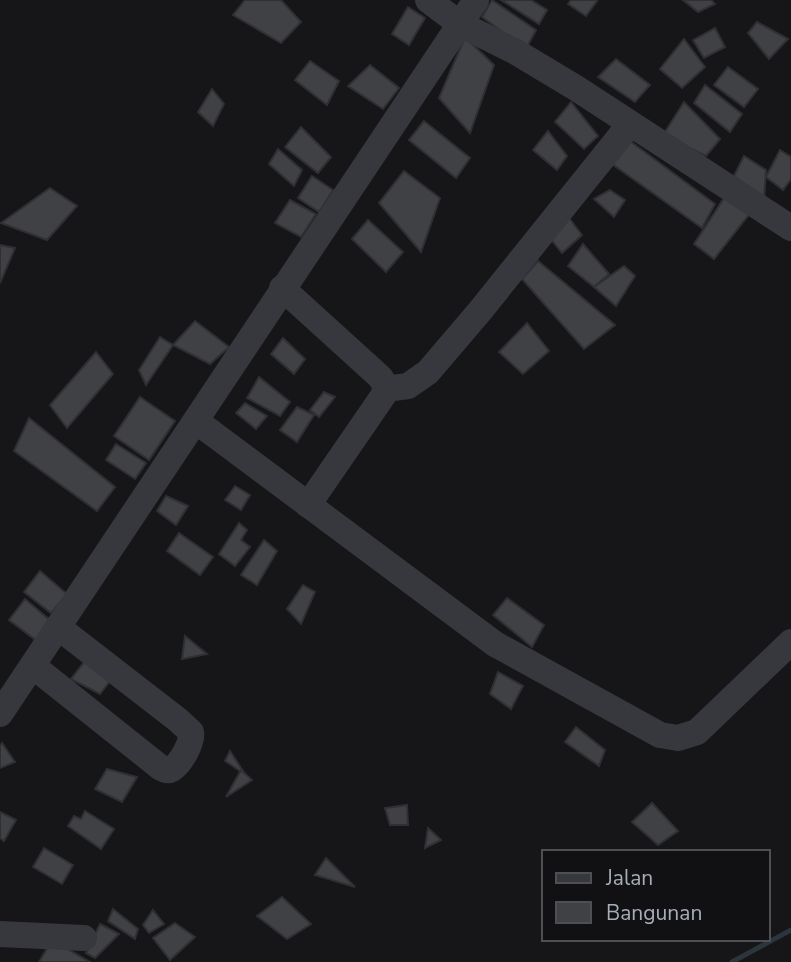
<svg xmlns="http://www.w3.org/2000/svg" width="791" height="962" font-family="'Nunito Sans',sans-serif">
	<style>
		.lines { fill: none; stroke-linecap: round; stroke-linejoin: round }
		.stream { stroke: #2c353c; stroke-width: 5 }
		.building { fill: #404145; stroke: #303034; stroke-width: 2 }
		.minor { stroke: #37383d; stroke-width: 26 }
	</style>
	<rect width="100%" height="100%" fill="#161618"/>
	<g class="lines">
		<polyline class="stream" points="732,962 791,930"/>
	</g>
	<g class="building">
		<polygon points="245,0 281,0 301,22 281,43 233,15"/>
		<polygon points="492,0 536,30 526,49 482,17"/>
		<polygon points="501,0 531,0 547,10 539,24"/>
		<polygon points="571,0 596,0 597,1 586,16 568,4"/>
		<polygon points="683,0 711,0 715,4 698,12"/>
		<polygon points="408,7 425,18 409,45 392,34"/>
		<polygon points="757,22 788,39 769,59 748,33"/>
		<polygon points="715,28 725,47 704,58 693,40"/>
		<polygon points="465,37 494,65 470,133 439,98"/>
		<polygon points="684,39 705,67 682,88 660,69"/>
		<polygon points="616,59 650,85 635,102 598,77"/>
		<polygon points="310,61 339,81 327,105 295,80"/>
		<polygon points="370,65 399,88 383,109 348,86"/>
		<polygon points="728,67 758,89 744,107 714,85"/>
		<polygon points="705,85 742,114 730,132 694,103"/>
		<polygon points="212,89 224,104 213,126 198,112"/>
		<polygon points="571,102 598,136 584,149 555,122"/>
		<polygon points="684,102 720,139 706,156 663,135"/>
		<polygon points="424,121 470,158 456,178 409,140"/>
		<polygon points="301,127 331,157 318,173 285,147"/>
		<polygon points="548,131 567,156 557,170 533,150"/>
		<polygon points="630,141 715,204 702,228 612,164"/>
		<polygon points="278,149 302,170 294,186 269,164"/>
		<polygon points="780,150 791,157 791,179 783,190 766,177"/>
		<polygon points="744,156 766,170 764,199 734,176"/>
		<polygon points="404,171 440,198 421,252 379,203"/>
		<polygon points="312,176 333,190 319,212 298,198"/>
		<polygon points="50,188 77,206 47,240 1,223"/>
		<polygon points="610,190 625,200 614,217 594,199"/>
		<polygon points="726,195 751,212 714,259 694,244"/>
		<polygon points="290,200 316,214 301,237 275,223"/>
		<polygon points="566,214 582,235 562,253 546,233"/>
		<polygon points="368,220 403,252 386,272 352,239"/>
		<polygon points="583,244 609,274 594,287 568,266"/>
		<polygon points="0,245 15,248 0,283"/>
		<polygon points="538,261 615,325 584,349 522,279"/>
		<polygon points="624,266 635,276 616,306 594,287"/>
		<polygon points="195,321 229,347 210,364 173,345"/>
		<polygon points="527,323 549,351 523,374 499,352"/>
		<polygon points="160,337 173,345 146,385 139,370"/>
		<polygon points="283,338 305,359 294,374 271,354"/>
		<polygon points="96,352 113,374 67,428 50,405"/>
		<polygon points="259,377 290,402 280,416 247,398"/>
		<polygon points="324,392 335,397 319,417 310,410"/>
		<polygon points="140,397 175,421 149,460 114,436"/>
		<polygon points="245,403 267,416 256,429 236,413"/>
		<polygon points="297,407 314,415 297,442 280,430"/>
		<polygon points="29,418 115,487 97,511 14,451"/>
		<polygon points="116,444 146,463 135,479 106,460"/>
		<polygon points="235,486 250,495 241,510 225,500"/>
		<polygon points="166,496 188,506 176,525 157,511"/>
		<polygon points="239,523 247,530 241,540 250,547 235,566 219,554"/>
		<polygon points="179,533 213,557 200,575 167,551"/>
		<polygon points="264,540 277,551 257,585 241,575"/>
		<polygon points="40,571 67,594 51,613 24,592"/>
		<polygon points="303,585 315,592 301,624 287,609"/>
		<polygon points="507,598 544,625 532,647 493,615"/>
		<polygon points="25,599 52,622 37,641 9,620"/>
		<polygon points="185,636 207,654 182,659"/>
		<polygon points="85,661 113,677 100,694 71,679"/>
		<polygon points="498,672 523,686 511,709 490,694"/>
		<polygon points="576,727 605,750 599,766 565,742"/>
		<polygon points="2,743 15,762 0,768 0,746"/>
		<polygon points="230,751 241,768 246,775 225,761"/>
		<polygon points="107,769 137,777 122,802 95,789"/>
		<polygon points="241,770 252,780 226,797"/>
		<polygon points="652,803 678,831 658,845 632,822"/>
		<polygon points="407,805 408,825 390,825 385,808"/>
		<polygon points="85,811 114,829 101,849 68,826 74,816 81,819"/>
		<polygon points="0,812 16,820 4,841 0,838"/>
		<polygon points="428,828 441,840 425,848"/>
		<polygon points="44,848 73,865 62,884 33,867"/>
		<polygon points="326,858 355,887 315,875"/>
		<polygon points="282,897 311,924 287,939 257,916"/>
		<polygon points="113,909 138,929 135,939 108,921"/>
		<polygon points="153,910 164,924 149,933 143,925"/>
		<polygon points="175,923 195,937 170,960 153,938"/>
		<polygon points="100,924 119,934 95,958 86,953"/>
		<polygon points="52,940 90,962 39,962"/>
	</g>
	<g class="lines">
		<g class="minor">
			<polyline points="476,0 460,24 516,52 576,88 791,228"/>
			<polyline points="282,288 380,377 386,386 383,396 308,505"/>
			<polyline points="386,389 408,386 428,372 480,311 630,124"/>
			<polyline points="196,421 495,644 660,735 678,738 697,732 791,642"/>
			<path d="M33,666L161,768C166,770 167,772 172,769C181,763 193,742 191,732L178,720L58,627"/>
			<polyline points="0,714 460,24 428,0"/>
			<polyline points="0,934 84,938"/>
		</g>
	</g>
	<rect x="542" y="850" width="228" height="91" fill="#111113" stroke="#4d4f55" stroke-width="2"/>
	<rect x="556" y="873" width="35" height="10" fill="#37383d" stroke="#4d4f55" stroke-width="2"/>
	<text x="606" y="885" font-size="21" fill="#a8adb8">Jalan</text>
	<rect x="556" y="902" width="35" height="21" fill="#404145" stroke="#4d4f55" stroke-width="2"/>
	<text x="606" y="920" font-size="21" fill="#a8adb8">Bangunan</text>
</svg>
